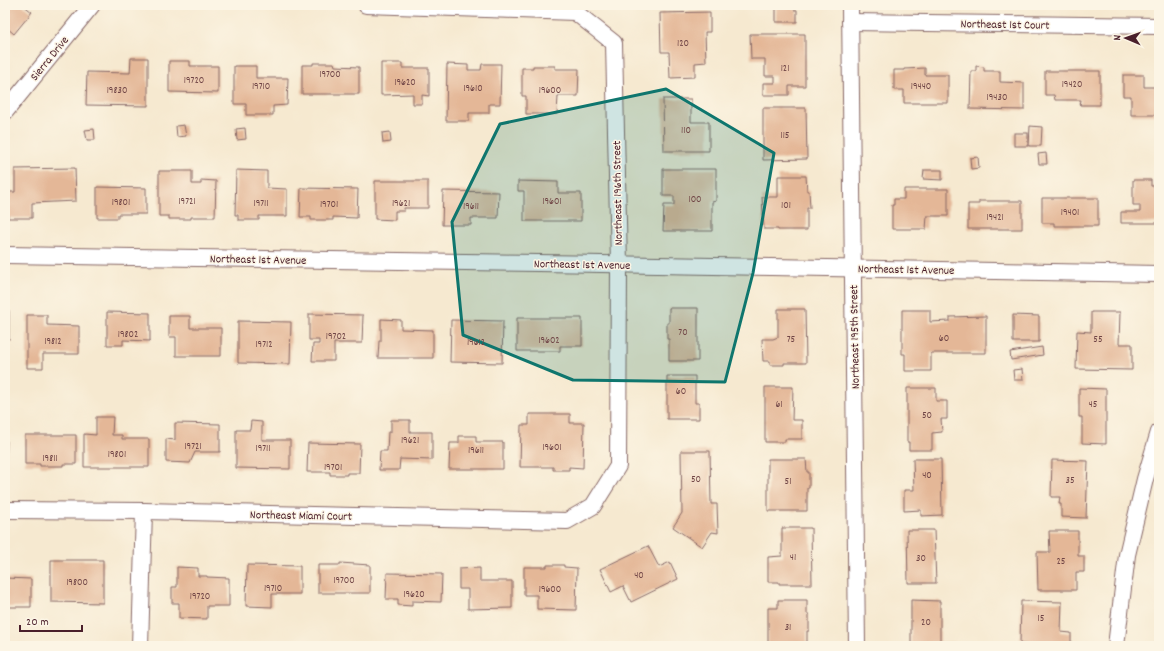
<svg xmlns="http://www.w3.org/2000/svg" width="1164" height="651" font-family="Dekko,sans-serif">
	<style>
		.building { fill: #e4b797 }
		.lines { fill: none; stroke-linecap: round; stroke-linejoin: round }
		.minor-casing { stroke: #866665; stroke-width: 18 }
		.minor { stroke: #fff; stroke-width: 16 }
		.marked { fill: #0f766e; fill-opacity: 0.2; stroke: #0f766e; stroke-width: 3; stroke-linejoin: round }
		.labels { text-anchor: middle; stroke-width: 3; stroke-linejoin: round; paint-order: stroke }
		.number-label { font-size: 10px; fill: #704546 }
		.street-label { font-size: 12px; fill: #4a1f2b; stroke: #fcf5e5 }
	</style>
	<rect width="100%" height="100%" fill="#fcf5e5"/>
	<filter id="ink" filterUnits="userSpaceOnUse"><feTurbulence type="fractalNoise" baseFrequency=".025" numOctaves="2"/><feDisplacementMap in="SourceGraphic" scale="8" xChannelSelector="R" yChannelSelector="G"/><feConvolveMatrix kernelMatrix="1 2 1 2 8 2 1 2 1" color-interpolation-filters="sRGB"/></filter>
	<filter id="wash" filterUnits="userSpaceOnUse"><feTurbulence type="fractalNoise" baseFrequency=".012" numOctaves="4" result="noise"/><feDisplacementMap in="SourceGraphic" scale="16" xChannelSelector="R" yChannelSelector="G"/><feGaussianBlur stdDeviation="0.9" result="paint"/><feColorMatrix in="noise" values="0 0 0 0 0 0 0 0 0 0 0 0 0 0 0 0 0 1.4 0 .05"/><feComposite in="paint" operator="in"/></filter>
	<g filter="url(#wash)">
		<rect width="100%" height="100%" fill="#f6e9d0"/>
		<g id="blocks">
			<g class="building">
				<polygon points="5,5 23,5 32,12 14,34 6,27 5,28"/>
				<polygon points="776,5 794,5 794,10 797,10 797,22 776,22"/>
				<polygon points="710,12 710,32 705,32 706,62 695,63 695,77 670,78 669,52 661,52 660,13"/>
				<polygon points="750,34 805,34 805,86 789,86 789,95 763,95 763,83 775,83 775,76 765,76 765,59 751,59"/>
				<polygon points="131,58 148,58 148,106 86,105 87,72 130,73"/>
				<polygon points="169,61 190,61 190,66 218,66 218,93 169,92"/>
				<polygon points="313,63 334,63 335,66 359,67 359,94 302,94 302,65 313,65"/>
				<polygon points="381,63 402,63 402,68 429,68 429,96 422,95 422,104 413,104 413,94 381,95"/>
				<polygon points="447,64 468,65 468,70 481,70 482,64 501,64 500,104 489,104 489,113 469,113 469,121 446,121"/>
				<polygon points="234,66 256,66 256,78 288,78 287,105 273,106 273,115 246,115 246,104 234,104"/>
				<polygon points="533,66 555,66 555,69 579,69 578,96 558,96 557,114 526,114 526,96 522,96 522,68 533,68"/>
				<polygon points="976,66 984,67 984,71 1000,71 1000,82 1024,83 1024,110 970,109 971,71 976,71"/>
				<polygon points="925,68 925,75 948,75 948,103 904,103 904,90 894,90 894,70 904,70 904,69"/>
				<polygon points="1045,71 1100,71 1100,105 1080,105 1081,100 1055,100 1054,95 1045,95"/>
				<polygon points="1123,75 1144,75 1144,87 1159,87 1159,115 1131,115 1131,96 1123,96"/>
				<polygon points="663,99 691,99 691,122 709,122 709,151 664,151"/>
				<polygon points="763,108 806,108 807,159 763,160"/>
				<polygon points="184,125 186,136 177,137 176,126"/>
				<polygon points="1030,126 1042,127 1041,146 1029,146"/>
				<polygon points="245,128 246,139 237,140 236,129"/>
				<polygon points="94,129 95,140 87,140 85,130"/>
				<polygon points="390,132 391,142 383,143 382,133"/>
				<rect x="1014" y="133" width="14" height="13"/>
				<polygon points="1046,153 1047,164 1039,164 1038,154"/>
				<polygon points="978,157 979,168 971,169 970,158"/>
				<polygon points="75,168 76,201 32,203 32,218 8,218 7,192 15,192 15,169"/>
				<polygon points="663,169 716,169 716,201 712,202 712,231 663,231 664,205 674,205 674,196 663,196"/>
				<polygon points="236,170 267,171 267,188 287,189 287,216 259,216 259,220 238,220 238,215 235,215"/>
				<polygon points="924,170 942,170 942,180 923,179"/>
				<polygon points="159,171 192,171 192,184 201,184 201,180 216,181 215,217 191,217 191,219 169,219 169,216 159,216"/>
				<polygon points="778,176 806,176 807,191 809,191 810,208 807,208 807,230 778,230 778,229 764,229 762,197 778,197"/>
				<polygon points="1133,180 1151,180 1151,186 1159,186 1159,223 1121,223 1121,212 1140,212 1140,205 1133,205"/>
				<polygon points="375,181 428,181 428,208 404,208 404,211 395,211 395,220 375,219"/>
				<polygon points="518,181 558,182 558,193 581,193 581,221 524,221 524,191 518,191"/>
				<polygon points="97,187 146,188 146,214 118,214 118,218 97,218"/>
				<polygon points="301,188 358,189 357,218 333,217 333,220 311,220 311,217 300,217"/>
				<polygon points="904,189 948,189 948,216 927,216 926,229 892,229 892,205 894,205 894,199 904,199"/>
				<polygon points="443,191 499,192 498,218 471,218 471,225 442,225"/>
				<polygon points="1042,198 1098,198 1098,226 1054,226 1054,223 1042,223"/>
				<polygon points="979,201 1022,201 1022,229 968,229 968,204 979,204"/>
				<polygon points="669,308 698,308 698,361 669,361 669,339 667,339 667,323 669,323"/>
				<polygon points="778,309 805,309 806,363 784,363 784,365 770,365 770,361 763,361 762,339 773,339 778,337"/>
				<polygon points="902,310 930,310 930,322 950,321 950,317 986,316 986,353 931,353 931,371 905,371 905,354 902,354"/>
				<rect x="5" y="311" width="4" height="28"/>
				<polygon points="107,312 150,313 150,341 123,340 123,345 107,345"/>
				<polygon points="1091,312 1120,312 1119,344 1132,344 1132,370 1076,369 1077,331 1091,332"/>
				<polygon points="309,314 363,315 362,343 334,343 334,361 312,361 313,344 319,344 319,340 309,340"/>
				<polygon points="27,315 47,315 47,325 79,326 79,354 43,354 43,368 27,368"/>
				<polygon points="1013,315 1039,316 1039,342 1013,342"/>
				<polygon points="169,316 190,316 190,328 221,328 221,356 176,356 176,337 169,337"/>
				<polygon points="517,318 582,318 582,346 560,346 560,351 517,351"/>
				<polygon points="381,319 401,320 401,329 433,330 433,358 378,358 379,341 381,341"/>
				<polygon points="451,320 503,321 502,363 450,362"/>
				<polygon points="238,321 291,322 290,364 238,363"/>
				<polygon points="1042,347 1043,355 1011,360 1010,352"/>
				<polygon points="1022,369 1023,380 1014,380 1013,370"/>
				<polygon points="667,376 695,376 695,403 699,403 699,419 667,419"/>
				<polygon points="765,387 793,387 792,420 802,420 802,439 785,439 785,442 765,442"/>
				<polygon points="907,388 936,388 936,401 947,401 947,419 941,419 942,432 932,433 932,450 909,450 909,442 907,442"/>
				<polygon points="1079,388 1106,389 1106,444 1082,443 1082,417 1079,417"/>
				<polygon points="529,414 570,414 570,423 584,423 583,468 569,467 569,470 553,470 553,467 520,467 521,425 529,425"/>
				<polygon points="96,417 113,417 112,435 122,435 122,439 149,439 149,467 84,467 84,434 96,435"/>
				<polygon points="391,420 410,420 410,432 432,432 432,460 400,459 399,470 379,470 380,451 387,451 388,432 391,432"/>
				<polygon points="251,421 262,422 262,440 290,440 290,469 236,468 236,430 250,430"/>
				<polygon points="175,423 220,424 220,452 195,452 190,463 166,462 166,439 175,440"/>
				<polygon points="25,435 76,435 76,464 63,464 63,466 40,466 40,464 25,464"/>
				<polygon points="459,436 476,436 476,442 503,442 503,469 449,469 450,443 459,443"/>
				<polygon points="5,441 7,441 6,469 5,469"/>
				<polygon points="308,443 360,444 359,473 347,473 347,475 330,475 330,472 307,472"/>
				<polygon points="681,451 710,451 711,504 717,504 718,533 712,532 702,547 673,527 682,513"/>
				<polygon points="768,459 806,459 807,472 809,472 809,488 807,488 807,511 768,511"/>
				<polygon points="913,459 941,459 942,515 921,516 921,510 904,511 904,490 914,490"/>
				<polygon points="1052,460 1088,461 1086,518 1061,517 1061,504 1059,504 1060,497 1051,497"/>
				<polygon points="782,528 811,528 812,584 779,584 779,582 768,582 768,557 782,556"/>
				<polygon points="907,530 934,530 936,583 908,583"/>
				<polygon points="1049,531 1078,531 1078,556 1084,556 1084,572 1076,572 1076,590 1038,590 1037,552 1050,552"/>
				<polygon points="648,546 659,567 670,562 678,579 631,602 623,586 611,592 600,569"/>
				<polygon points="51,560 103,560 103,603 51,602"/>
				<polygon points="340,563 370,565 370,593 318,593 318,565 340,565"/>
				<polygon points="247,565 300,566 300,594 272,594 272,607 246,606"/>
				<polygon points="547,565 564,565 564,567 577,568 576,610 537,609 537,595 524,595 524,567 547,567"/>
				<polygon points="177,567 198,568 198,576 207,576 207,577 229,578 229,606 207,606 207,619 179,618 179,603 172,603 172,587 177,587"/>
				<polygon points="480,568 480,581 512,581 512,608 468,609 468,589 459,589 459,569"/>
				<polygon points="387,573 442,574 441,602 412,601 412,606 398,605 398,599 386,599"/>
				<polygon points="5,578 31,579 31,607 5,607"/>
				<polygon points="778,600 807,600 807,614 809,614 809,631 807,631 807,646 768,646 768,608 778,608"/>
				<polygon points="911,600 940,601 940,642 955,642 955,646 931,646 931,644 911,644"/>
				<polygon points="1021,601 1062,602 1061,632 1071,633 1071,646 1035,646 1035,645 1020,644"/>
			</g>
		</g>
	</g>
	<g filter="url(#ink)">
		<use href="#blocks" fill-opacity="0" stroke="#866665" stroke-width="1"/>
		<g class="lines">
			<g class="minor-casing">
				<g id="minor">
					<polyline points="850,5 857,646"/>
					<polyline points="850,22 1159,26"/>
					<polyline points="5,112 92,5"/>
					<path d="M5,255C390,261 774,266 1159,274"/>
					<polyline points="5,510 144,511 567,521 593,506 618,466 619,265 614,43 575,12 366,5"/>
					<polyline points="140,646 144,511"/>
					<polyline points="1116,646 1127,555 1145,479 1159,432"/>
				</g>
			</g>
			<use href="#minor" class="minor"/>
		</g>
	</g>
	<path class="marked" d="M666,89L774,153L753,273L725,382L573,380L463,335L452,222L500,124Z"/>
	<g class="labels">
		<g class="number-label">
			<text x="683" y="46">120</text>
			<text x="785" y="71">121</text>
			<text x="330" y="77">19700</text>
			<text x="194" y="83">19720</text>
			<text x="405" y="85">19620</text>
			<text x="1072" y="87">19420</text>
			<text x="261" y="89">19710</text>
			<text x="921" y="89">19440</text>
			<text x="473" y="91">19610</text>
			<text x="117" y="93">19830</text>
			<text x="550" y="93">19600</text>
			<text x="997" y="100">19430</text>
			<text x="686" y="133">110</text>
			<text x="785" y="138">115</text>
			<text x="695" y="202">100</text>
			<text x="187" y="204">19721</text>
			<text x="552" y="204">19601</text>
			<text x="121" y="205">19801</text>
			<text x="261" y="206">19711</text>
			<text x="401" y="206">19621</text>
			<text x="329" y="207">19701</text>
			<text x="786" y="208">101</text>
			<text x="471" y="209">19611</text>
			<text x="1070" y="215">19401</text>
			<text x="995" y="220">19421</text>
			<text x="683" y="335">70</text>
			<text x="128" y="337">19802</text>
			<text x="336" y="339">19702</text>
			<text x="944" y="341">60</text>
			<text x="791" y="342">75</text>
			<text x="1098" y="342">55</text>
			<text x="549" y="343">19602</text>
			<text x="53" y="344">19812</text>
			<text x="476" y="345">19612</text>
			<text x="264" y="347">19712</text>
			<text x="681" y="394">60</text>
			<text x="779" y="407">61</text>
			<text x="1093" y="407">45</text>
			<text x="927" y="418">50</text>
			<text x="410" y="443">19621</text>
			<text x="193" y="449">19721</text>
			<text x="552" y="450">19601</text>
			<text x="263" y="451">19711</text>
			<text x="476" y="453">19611</text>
			<text x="117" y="457">19801</text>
			<text x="50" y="461">19811</text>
			<text x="333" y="470">19701</text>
			<text x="927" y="478">40</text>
			<text x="696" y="482">50</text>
			<text x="1070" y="483">35</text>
			<text x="788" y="484">51</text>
			<text x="793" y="560">41</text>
			<text x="921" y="561">30</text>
			<text x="1061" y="564">25</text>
			<text x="639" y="578">40</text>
			<text x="344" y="583">19700</text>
			<text x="77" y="585">19800</text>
			<text x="273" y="591">19710</text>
			<text x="550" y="592">19600</text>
			<text x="414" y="597">19620</text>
			<text x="200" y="599">19720</text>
			<text x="1041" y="621">15</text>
			<text x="926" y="625">20</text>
			<text x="788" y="630">31</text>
		</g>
		<g class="street-label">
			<text transform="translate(1005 24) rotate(1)" y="4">Northeast 1st Court</text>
			<text transform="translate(49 58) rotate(-51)" y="4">Sierra Drive</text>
			<text transform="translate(617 193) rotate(-91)" y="4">Northeast 196th Street</text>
			<text transform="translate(258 259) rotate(1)" y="4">Northeast 1st Avenue</text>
			<text transform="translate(582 264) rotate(1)" y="4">Northeast 1st Avenue</text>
			<text transform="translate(906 269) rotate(1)" y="4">Northeast 1st Avenue</text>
			<text transform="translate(854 337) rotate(-91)" y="4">Northeast 195th Street</text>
			<text transform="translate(301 515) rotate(1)" y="4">Northeast Miami Court</text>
		</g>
	</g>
	<rect width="1164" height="651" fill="none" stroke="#fcf5e5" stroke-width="20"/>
	<g transform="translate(1126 38) rotate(272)" stroke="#fcf5e5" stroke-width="3" paint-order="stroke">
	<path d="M0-3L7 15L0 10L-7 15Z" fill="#4a1f2b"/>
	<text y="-6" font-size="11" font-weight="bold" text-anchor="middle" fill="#4a1f2b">N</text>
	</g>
	<path d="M20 625v6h62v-6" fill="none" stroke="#4a1f2b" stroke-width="2"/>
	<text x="26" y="625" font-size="12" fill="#4a1f2b" stroke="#fcf5e5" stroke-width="3" paint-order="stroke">20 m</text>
</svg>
